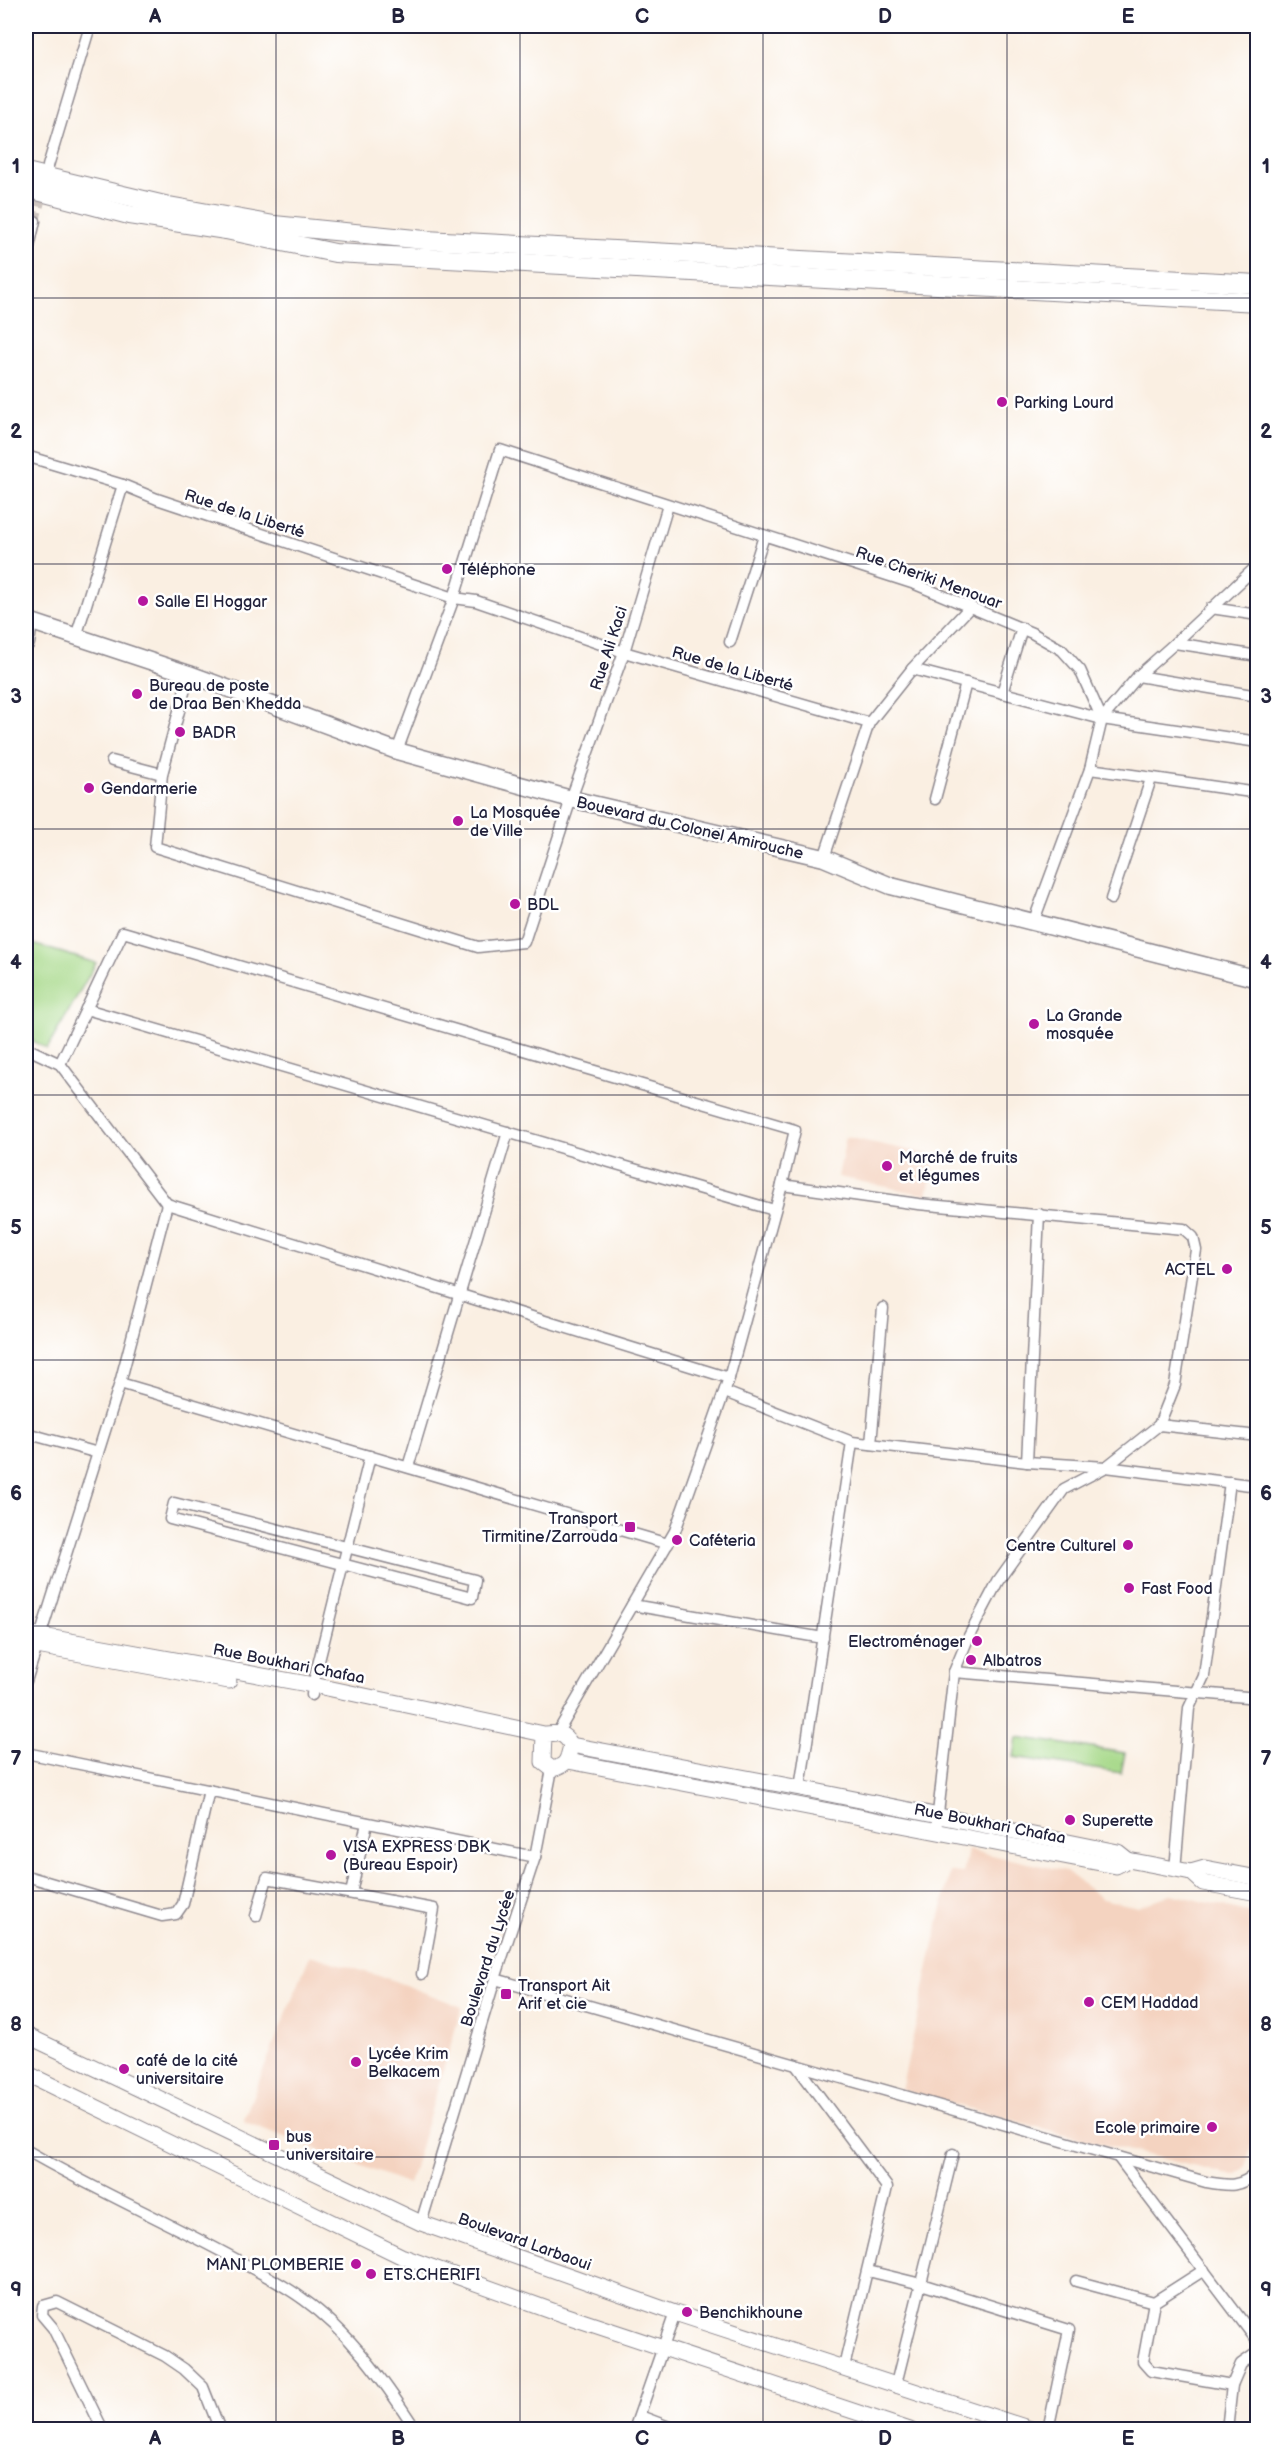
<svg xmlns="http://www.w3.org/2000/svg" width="1283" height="2455" font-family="'Balsamiq Sans',sans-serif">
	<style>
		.built { fill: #f4d3c0 }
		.green { fill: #a5d887; stroke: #647d61; stroke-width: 1.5 }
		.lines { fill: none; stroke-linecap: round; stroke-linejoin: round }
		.minor-tunnel { stroke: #cfc6c1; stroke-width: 10; stroke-dasharray: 10 5; stroke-linecap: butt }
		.minor-casing { stroke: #8e888e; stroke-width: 13 }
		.secondary-casing { stroke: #8e888e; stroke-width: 17 }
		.primary-casing { stroke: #8e888e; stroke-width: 19 }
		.trunk-casing { stroke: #8e888e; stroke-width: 20 }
		.minor { stroke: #fff; stroke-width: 10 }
		.secondary { stroke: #fff; stroke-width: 15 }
		.primary { stroke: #fff; stroke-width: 16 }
		.trunk { stroke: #fff; stroke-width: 18 }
		.grid { fill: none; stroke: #22223b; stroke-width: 1.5; stroke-opacity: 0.55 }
		.poi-dot { fill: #b5179e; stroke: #fff; stroke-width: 2 }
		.labels { text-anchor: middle; stroke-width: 5; stroke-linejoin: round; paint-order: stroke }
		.poi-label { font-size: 16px; fill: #22223b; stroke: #fff; text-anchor: start }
		.street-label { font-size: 16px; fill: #22223b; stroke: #fff }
		.neatline { fill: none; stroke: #22223b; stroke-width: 2 }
		.grid-label { font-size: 20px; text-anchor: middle; font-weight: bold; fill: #22223b }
	</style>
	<rect width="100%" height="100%" fill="#fff"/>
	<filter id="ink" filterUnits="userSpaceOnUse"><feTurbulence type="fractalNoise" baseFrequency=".0167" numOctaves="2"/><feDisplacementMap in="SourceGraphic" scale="12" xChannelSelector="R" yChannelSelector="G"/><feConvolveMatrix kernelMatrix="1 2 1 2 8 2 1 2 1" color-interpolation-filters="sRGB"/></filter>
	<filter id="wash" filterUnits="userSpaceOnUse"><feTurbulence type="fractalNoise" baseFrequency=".008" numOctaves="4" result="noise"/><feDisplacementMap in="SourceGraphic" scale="24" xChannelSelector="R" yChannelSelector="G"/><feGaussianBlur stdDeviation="1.35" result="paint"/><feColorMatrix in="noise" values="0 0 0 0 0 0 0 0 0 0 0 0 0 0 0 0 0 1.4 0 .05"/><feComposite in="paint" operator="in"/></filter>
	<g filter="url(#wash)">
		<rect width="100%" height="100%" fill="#faefe2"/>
		<g class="built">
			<polygon points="846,1137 936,1156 927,1195 838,1177"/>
			<polygon points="968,1850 1066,1871 1102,1899 1138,1907 1171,1894 1257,1914 1257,2119 1246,2168 1237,2175 1225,2174 1078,2138 901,2090 950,1872 963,1873"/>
			<polygon points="310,1955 392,1980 462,2007 409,2184 245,2122 244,2118"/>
		</g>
		<g class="green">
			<polygon points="26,942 96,963 47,1049 26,1037"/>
			<polygon points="1017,1737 1125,1753 1121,1773 1014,1757"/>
		</g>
	</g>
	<g filter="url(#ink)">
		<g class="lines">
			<polyline class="minor-tunnel" points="35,221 43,189"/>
			<g class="minor-casing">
				<g id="minor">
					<polyline points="48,166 90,26"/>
					<polyline points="26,260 35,221"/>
					<polyline points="26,456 123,485 157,499 454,598 397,751"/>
					<polyline points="1211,608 1258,615"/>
					<polyline points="76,637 123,485"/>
					<polyline points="730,642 764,536"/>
					<polyline points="1175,643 1258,656"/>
					<polyline points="912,669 1102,719 1258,742"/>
					<polyline points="1138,676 1258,696"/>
					<polyline points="1002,693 1022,628"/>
					<polyline points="1102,719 1138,676 1175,643 1258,565"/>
					<polyline points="869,723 912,669 970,607"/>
					<polyline points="112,761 162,774 189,674"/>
					<polyline points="1090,769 1258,793"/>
					<polyline points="162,774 155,847 478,947 524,942 571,799 624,652 668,505"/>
					<polyline points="935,799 966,683"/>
					<polyline points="824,858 869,723 624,652 476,601 454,598 500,450 915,584 1032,633 1062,650 1080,670 1102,719 1090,769 1033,923"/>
					<polyline points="1111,899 1151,779"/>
					<polyline points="86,1009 774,1210"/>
					<polyline points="26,1048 60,1064 167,1204"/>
					<polyline points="60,1064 123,932 795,1130 782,1185 729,1378 675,1531 558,1732"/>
					<polyline points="725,1392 852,1442 1027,1462 1106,1467 1159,1425 1175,1385 1196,1250 1193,1237 1184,1229 918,1204 782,1185"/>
					<polyline points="1159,1425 1258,1436"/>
					<polyline points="26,1433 98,1453"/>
					<polyline points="871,1444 883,1308"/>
					<polyline points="1027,1462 1039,1214"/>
					<polyline points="408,1467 508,1132"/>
					<polygon points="174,1503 475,1580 472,1598 170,1519"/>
					<polyline points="668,1544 120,1383 167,1204 729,1378"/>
					<polyline points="632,1605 823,1638"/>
					<polyline points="954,1672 1258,1698"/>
					<polyline points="26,1681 120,1383"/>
					<polyline points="312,1695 313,1685 370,1456"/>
					<polyline points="26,1753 535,1857"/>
					<polyline points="800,1788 852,1442"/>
					<polyline points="936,1831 954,1672 969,1636 998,1581 1064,1489 1106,1467 1258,1486"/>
					<polyline points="1175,1870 1189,1708 1204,1676 1230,1482"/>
					<polyline points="30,1877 162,1916 176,1914 183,1904 209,1790"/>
					<polyline points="351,1893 367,1823"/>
					<polyline points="256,1916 267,1878 434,1909 422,1974"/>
					<path d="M495,1979L1206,2182C1229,2186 1239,2188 1258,2172"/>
					<polyline points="796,2065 887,2187 844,2367"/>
					<path d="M26,2150C91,2188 161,2219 228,2255C253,2269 280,2282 303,2299C350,2332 385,2382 416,2430"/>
					<polyline points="1118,2157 1258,2342"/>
					<polyline points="421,2223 495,1979 535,1857 552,1769"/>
					<polyline points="868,2271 921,2284 1069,2330 1048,2430"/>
					<polyline points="1076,2281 1154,2302 1204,2270"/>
					<polyline points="1154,2302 1143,2362 1151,2371 1232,2385"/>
					<polyline points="896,2384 953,2154"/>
					<polyline points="640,2416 677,2430"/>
					<polyline points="103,2430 53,2328 42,2315 43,2306 57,2302 165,2356 184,2369 203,2387 220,2430"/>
					<polyline points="634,2430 675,2313"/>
					<polyline points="1227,2430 1232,2385 1241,2364 1258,2352"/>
				</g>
			</g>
			<g class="secondary-casing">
				<g id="secondary">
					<path d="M26,1633L313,1685L544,1734C558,1733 564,1732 571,1745C568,1759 567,1766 552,1769L543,1762L544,1734"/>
					<polyline points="26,1644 229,1681"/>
					<polyline points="571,1745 800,1788 1118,1852 1128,1860"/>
					<polyline points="568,1761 1116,1866 1128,1860"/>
					<polyline points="1128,1860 1191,1872 1205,1868 1258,1878"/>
					<polyline points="1191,1872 1203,1883 1258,1893"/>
					<polyline points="26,2035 421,2223 675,2313 1034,2430"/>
					<polyline points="26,2073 401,2256 561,2314 910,2430"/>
				</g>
			</g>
			<g class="primary-casing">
				<g id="primary">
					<polyline points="26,620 189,674 397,751 571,799 824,858 891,886 1258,979"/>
					<polyline points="26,643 29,621"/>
				</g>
			</g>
			<g class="trunk-casing">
				<g id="trunk">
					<polyline points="26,172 169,206 274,225 425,240 1258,284"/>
					<polyline points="26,188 129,215 226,230 335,253 1258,302"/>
				</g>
			</g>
			<use href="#minor" class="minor"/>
			<use href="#secondary" class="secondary"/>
			<use href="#primary" class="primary"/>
			<use href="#trunk" class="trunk"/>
		</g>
	</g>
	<path class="grid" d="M276,26V2430M520,26V2430M763,26V2430M1007,26V2430M26,298H1258M26,564H1258M26,829H1258M26,1095H1258M26,1360H1258M26,1626H1258M26,1891H1258M26,2157H1258"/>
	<g class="poi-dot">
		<circle cx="1002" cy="402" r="6"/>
		<circle cx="447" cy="569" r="6"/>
		<circle cx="143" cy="601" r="6"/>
		<circle cx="137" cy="694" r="6"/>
		<circle cx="180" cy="732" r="6"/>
		<circle cx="89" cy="788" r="6"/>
		<circle cx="458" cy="821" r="6"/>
		<circle cx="515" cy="904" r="6"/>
		<circle cx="1034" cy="1024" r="6"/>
		<circle cx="887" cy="1166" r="6"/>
		<circle cx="1227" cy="1269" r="6"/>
		<rect x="624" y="1521" width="12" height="12" rx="3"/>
		<circle cx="677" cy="1540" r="6"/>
		<circle cx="1128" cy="1545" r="6"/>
		<circle cx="1129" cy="1588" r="6"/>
		<circle cx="977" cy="1641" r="6"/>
		<circle cx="971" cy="1660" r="6"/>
		<circle cx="1070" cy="1820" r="6"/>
		<circle cx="331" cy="1855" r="6"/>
		<rect x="500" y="1988" width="12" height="12" rx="3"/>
		<circle cx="1089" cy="2002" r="6"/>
		<circle cx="356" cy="2062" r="6"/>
		<circle cx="124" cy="2069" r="6"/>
		<circle cx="1212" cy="2127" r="6"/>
		<rect x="268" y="2139" width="12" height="12" rx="3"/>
		<circle cx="356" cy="2264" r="6"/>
		<circle cx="371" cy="2274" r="6"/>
		<circle cx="687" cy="2312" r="6"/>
	</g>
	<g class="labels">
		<g class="poi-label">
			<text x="1014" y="408">Parking Lourd</text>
			<text x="459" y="575">Téléphone</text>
			<text x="155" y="607">Salle El Hoggar</text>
			<text x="149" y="691">Bureau de poste<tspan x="149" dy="18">de Draa Ben Khedda</tspan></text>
			<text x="192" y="738">BADR</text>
			<text x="101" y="794">Gendarmerie</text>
			<text x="470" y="818">La Mosquée<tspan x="470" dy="18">de Ville</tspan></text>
			<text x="527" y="910">BDL</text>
			<text x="1046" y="1021">La Grande<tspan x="1046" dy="18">mosquée</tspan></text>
			<text x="899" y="1163">Marché de fruits<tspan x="899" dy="18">et légumes</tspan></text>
			<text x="1215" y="1275" text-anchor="end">ACTEL</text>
			<text x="618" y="1524" text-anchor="end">Transport<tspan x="618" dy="18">Tirmitine/Zarrouda</tspan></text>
			<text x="689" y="1546">Caféteria</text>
			<text x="1116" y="1551" text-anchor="end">Centre Culturel</text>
			<text x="1141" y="1594">Fast Food</text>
			<text x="965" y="1647" text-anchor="end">Electroménager</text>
			<text x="983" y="1666">Albatros</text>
			<text x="1082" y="1826">Superette</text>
			<text x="343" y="1852">VISA EXPRESS DBK<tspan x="343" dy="18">(Bureau Espoir)</tspan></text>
			<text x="518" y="1991">Transport Ait<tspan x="518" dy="18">Arif et cie</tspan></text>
			<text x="1101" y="2008">CEM Haddad</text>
			<text x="368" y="2059">Lycée Krim<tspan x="368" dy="18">Belkacem</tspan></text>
			<text x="136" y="2066">café de la cité<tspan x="136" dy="18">universitaire</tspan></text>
			<text x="1200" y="2133" text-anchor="end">Ecole primaire</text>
			<text x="286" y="2142">bus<tspan x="286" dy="18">universitaire</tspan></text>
			<text x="344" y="2270" text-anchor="end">MANI PLOMBERIE</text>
			<text x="383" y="2280">ETS.CHERIFI</text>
			<text x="699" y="2318">Benchikhoune</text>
		</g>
		<g class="street-label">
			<text transform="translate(245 513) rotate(18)" y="6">Rue de la Liberté</text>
			<text transform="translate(929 577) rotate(20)" y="6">Rue Cheriki Menouar</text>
			<text transform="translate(608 648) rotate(-72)" y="6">Rue Ali Kaci</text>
			<text transform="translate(733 668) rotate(16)" y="6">Rue de la Liberté</text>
			<text transform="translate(690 827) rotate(13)" y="6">Bouevard du Colonel Amirouche</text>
			<text transform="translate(289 1663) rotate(11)" y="6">Rue Boukhari Chafaa</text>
			<text transform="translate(990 1823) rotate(11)" y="6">Rue Boukhari Chafaa</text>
			<text transform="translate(487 1958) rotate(-72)" y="6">Boulevard du Lycée</text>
			<text transform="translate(525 2241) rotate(20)" y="6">Boulevard Larbaoui</text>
		</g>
	</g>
	<rect width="1283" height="2455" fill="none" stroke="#fff" stroke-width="66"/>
	<rect x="33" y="33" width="1217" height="2389" class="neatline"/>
	<g class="grid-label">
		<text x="155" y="23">A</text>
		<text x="398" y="23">B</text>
		<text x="642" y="23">C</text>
		<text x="885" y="23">D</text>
		<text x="1128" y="23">E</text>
		<text x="16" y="173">1</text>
		<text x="1266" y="173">1</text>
		<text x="16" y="438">2</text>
		<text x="1266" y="438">2</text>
		<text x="16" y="703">3</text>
		<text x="1266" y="703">3</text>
		<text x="16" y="969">4</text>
		<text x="1266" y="969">4</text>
		<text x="16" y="1234">5</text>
		<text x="1266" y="1234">5</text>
		<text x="16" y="1500">6</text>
		<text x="1266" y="1500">6</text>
		<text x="16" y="1765">7</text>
		<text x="1266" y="1765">7</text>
		<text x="16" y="2031">8</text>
		<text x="1266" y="2031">8</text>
		<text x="16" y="2296">9</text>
		<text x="1266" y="2296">9</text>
		<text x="155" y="2445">A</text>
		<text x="398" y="2445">B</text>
		<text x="642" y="2445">C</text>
		<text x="885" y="2445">D</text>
		<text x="1128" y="2445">E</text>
	</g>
</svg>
